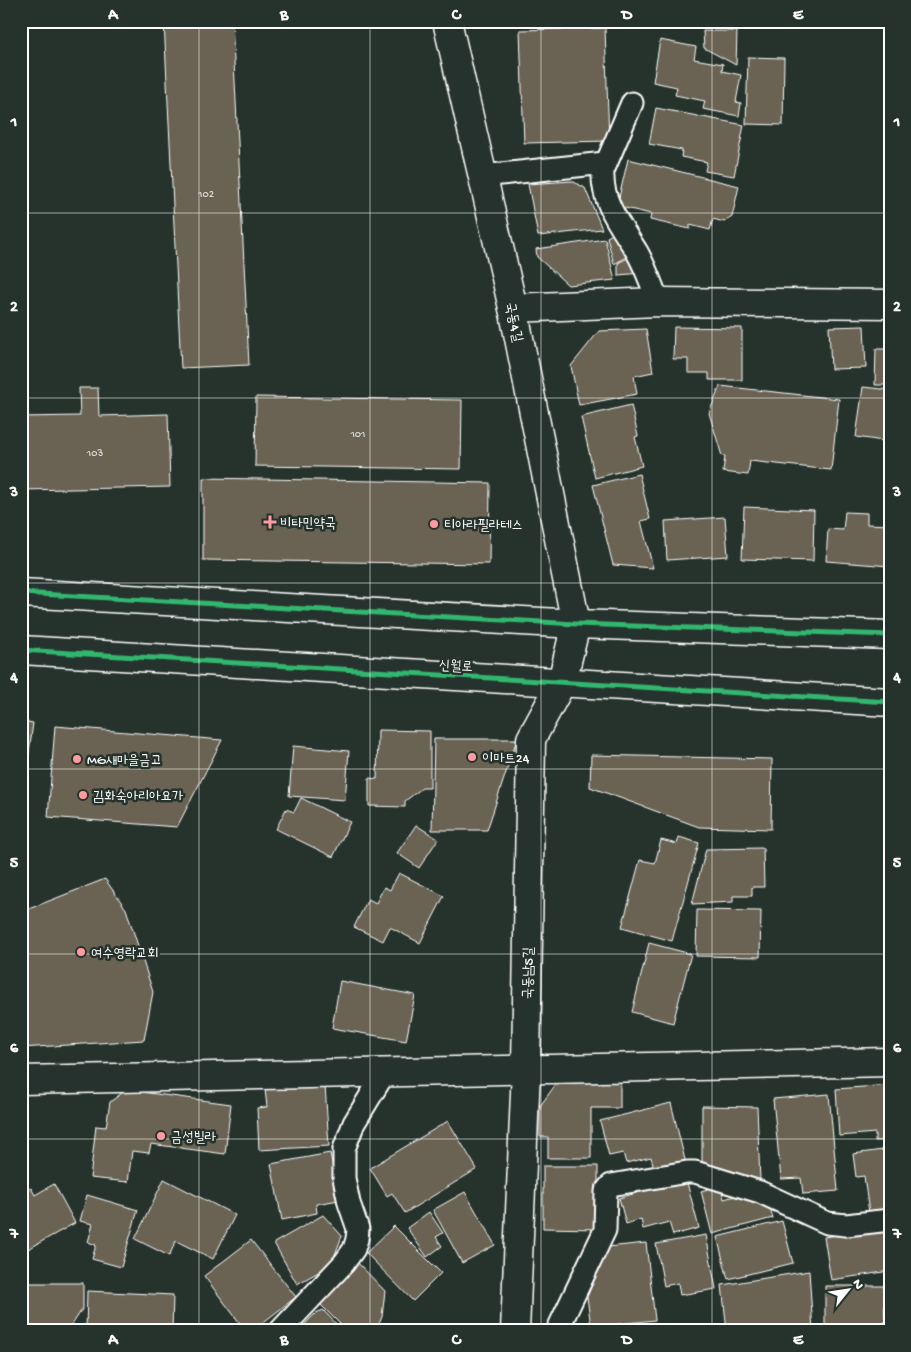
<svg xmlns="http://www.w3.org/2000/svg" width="911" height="1352" font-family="'Gochi Hand','Poor Story',sans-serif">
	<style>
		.building { fill: #6a6352; stroke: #fff }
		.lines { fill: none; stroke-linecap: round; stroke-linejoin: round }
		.service-casing { stroke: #fff; stroke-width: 25 }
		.minor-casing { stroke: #fff; stroke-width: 31 }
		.tertiary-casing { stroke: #fff; stroke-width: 31 }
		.service { stroke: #26332d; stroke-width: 21 }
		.minor { stroke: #26332d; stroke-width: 28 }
		.tertiary { stroke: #26332d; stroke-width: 28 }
		.cycleway-casing { stroke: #26332d; stroke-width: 8 }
		.cycleway { stroke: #33b770; stroke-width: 5 }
		.grid { fill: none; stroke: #fff; stroke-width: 1; stroke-opacity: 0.55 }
		.poi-dot { fill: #ff9aa2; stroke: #26332d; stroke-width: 2 }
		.labels { text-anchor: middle; stroke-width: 5; stroke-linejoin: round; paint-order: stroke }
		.number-label { font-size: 11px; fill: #dad8d4 }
		.street-label { font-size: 14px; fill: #fff; stroke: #26332d }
		.poi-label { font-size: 14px; fill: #fff; stroke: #26332d; text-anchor: start }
		.neatline { fill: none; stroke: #fff; stroke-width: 2 }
		.grid-label { font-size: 16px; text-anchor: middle; font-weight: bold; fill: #fff }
	</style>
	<rect width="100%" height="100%" fill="#26332d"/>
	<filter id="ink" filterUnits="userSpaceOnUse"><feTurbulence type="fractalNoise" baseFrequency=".02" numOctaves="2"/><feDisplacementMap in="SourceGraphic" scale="10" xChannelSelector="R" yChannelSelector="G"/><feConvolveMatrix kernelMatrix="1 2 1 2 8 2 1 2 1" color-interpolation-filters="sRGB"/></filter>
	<g filter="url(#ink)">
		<g class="building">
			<polygon points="164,21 232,21 249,365 181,368"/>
			<polygon points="605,28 609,141 524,143 520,30"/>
			<polygon points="703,31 737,31 736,65 704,48"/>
			<polygon points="660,40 696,47 694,59 723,64 722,71 741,75 736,102 741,103 739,116 703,109 705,101 675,95 677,87 653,82"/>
			<polygon points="748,57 784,58 783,125 746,124"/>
			<polygon points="656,108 744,125 734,176 705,171 707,162 681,157 682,150 649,144"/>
			<polygon points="628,159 739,186 732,217 724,222 713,219 710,230 690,225 690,229 650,220 651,214 617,206"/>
			<polygon points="572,181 585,188 602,229 538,236 528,184"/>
			<polygon points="620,230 634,253 614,264 607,237"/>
			<polygon points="605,239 615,280 568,285 537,257 536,249"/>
			<polygon points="634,255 643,273 618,275 618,263"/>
			<polygon points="864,326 866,368 831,369 829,327"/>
			<polygon points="674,327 742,328 742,380 709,380 709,373 688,373 688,359 673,359"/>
			<polygon points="888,328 890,328 890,385 875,385 876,349 887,349"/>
			<polygon points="646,329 653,372 634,376 637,394 579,405 571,366 599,331"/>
			<polygon points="720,386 839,399 831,470 750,461 748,475 723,472 725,456 722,456 709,413"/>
			<polygon points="863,387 890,390 890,442 856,437"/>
			<polygon points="79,388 98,388 99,416 168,414 170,487 21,490 21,417 80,416"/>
			<polygon points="256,397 462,400 461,469 255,466"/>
			<polygon points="631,405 638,436 635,437 642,466 595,478 581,417"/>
			<polygon points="639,474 650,519 641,521 653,568 613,565 593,485"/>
			<polygon points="203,478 490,483 489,564 203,560"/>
			<polygon points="744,507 814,510 813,561 742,559"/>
			<polygon points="845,512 867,513 867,524 890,525 890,566 826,561 828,529 843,530"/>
			<polygon points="725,517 728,556 667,560 665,521"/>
			<polygon points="21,721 33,723 26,774 21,773"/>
			<polygon points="55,726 222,740 177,827 48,817"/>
			<polygon points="378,730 430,731 430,788 422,788 405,801 405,807 369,806 369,778 377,779"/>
			<polygon points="434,739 517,739 487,830 432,830"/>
			<polygon points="293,746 349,751 345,800 289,796"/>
			<polygon points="591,755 772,759 771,829 699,827 590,787"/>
			<polygon points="301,798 350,822 333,857 276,829 286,809 294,812"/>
			<polygon points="416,825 438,839 419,868 397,853"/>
			<polygon points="679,837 699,843 672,941 622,927 640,860 655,863 661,840 677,844"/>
			<polygon points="763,848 764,887 752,887 752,896 733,896 733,902 692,904 706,849"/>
			<polygon points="399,873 444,896 420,943 390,927 383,941 354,927 368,899 376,903 384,887 390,890"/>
			<polygon points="105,879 126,909 153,992 144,1040 21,1048 21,912"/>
			<polygon points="697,910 761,911 760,957 696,956"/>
			<polygon points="649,943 691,954 673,1023 632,1012"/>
			<polygon points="340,981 415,995 406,1041 332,1028"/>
			<polygon points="559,1080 620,1080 620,1108 591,1108 591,1158 548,1158 548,1137 540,1137 540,1106"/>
			<polygon points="325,1085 329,1146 259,1150 257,1108 267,1107 265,1089"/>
			<polygon points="890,1085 890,1140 875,1141 875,1133 839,1136 836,1089"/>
			<polygon points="126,1090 231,1104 225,1154 151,1144 149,1153 132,1151 128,1182 90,1178 96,1126 106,1127 110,1102"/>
			<polygon points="829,1094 838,1191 803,1194 801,1178 781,1179 773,1099"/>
			<polygon points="671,1103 686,1164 655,1172 651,1157 626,1163 623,1153 609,1156 600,1121"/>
			<polygon points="702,1106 757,1107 760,1180 702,1167"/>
			<polygon points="448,1121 477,1169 405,1213 392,1193 387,1196 370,1168"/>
			<polygon points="890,1149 890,1210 869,1213 864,1176 856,1177 853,1154"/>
			<polygon points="330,1153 339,1200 316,1204 317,1213 282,1220 271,1164"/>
			<polygon points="543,1166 598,1166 598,1229 543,1228"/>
			<polygon points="164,1179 235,1215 213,1259 176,1241 169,1256 135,1239"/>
			<polygon points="686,1179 699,1228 673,1235 669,1222 643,1229 641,1219 626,1224 619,1198"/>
			<polygon points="54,1184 75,1223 21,1253 21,1193 31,1188 35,1195"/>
			<polygon points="721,1185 724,1199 750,1192 752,1202 767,1198 773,1218 712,1234 701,1191"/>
			<polygon points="465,1192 495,1245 462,1263 433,1210"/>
			<polygon points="87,1195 138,1210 121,1267 92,1259 96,1245 88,1242 93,1224 80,1221"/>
			<polygon points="429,1212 443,1233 436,1237 442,1246 427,1257 407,1228"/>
			<polygon points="323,1215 342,1236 331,1265 297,1284 274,1243"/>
			<polygon points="782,1221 793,1263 728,1279 717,1237"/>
			<polygon points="394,1226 441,1273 413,1301 366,1253"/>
			<polygon points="890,1227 890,1271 831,1280 824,1237"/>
			<polygon points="706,1235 716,1289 680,1295 678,1283 664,1286 656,1244"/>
			<polygon points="251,1240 296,1297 252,1331 246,1331 204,1276"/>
			<polygon points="646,1243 655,1320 591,1327 587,1297 608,1247"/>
			<polygon points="357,1262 385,1291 382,1317 376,1331 347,1331 320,1304"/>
			<polygon points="809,1271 813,1331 727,1331 722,1285"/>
			<polygon points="21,1283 83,1283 83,1308 68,1331 21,1331"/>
			<polygon points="825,1286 884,1286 885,1331 825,1331"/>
			<polygon points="87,1291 173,1295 172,1331 86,1331"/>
			<polygon points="323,1310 343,1331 298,1331 316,1313"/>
		</g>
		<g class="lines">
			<g class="service-casing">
				<g id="service">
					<path d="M632,103L603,171C601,203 621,226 637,252C646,268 652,285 658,302"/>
					<polyline points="482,176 605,163"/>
					<polyline points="280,1331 344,1263 354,1249 357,1239 358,1229 349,1203 344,1178 344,1149 354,1123 385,1072"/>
					<polyline points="557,1331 605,1230 606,1191 611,1185 687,1172 695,1172 760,1192 827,1223 846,1225 890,1220"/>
				</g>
			</g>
			<g class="minor-casing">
				<g id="minor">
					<polyline points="447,21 513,308 576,624 562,682 531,739 526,1069 515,1331"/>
					<polyline points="513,308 658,302 890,304"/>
					<polyline points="21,1080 890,1062"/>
				</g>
			</g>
			<g class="tertiary-casing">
				<g id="tertiary">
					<polyline points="21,593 576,624 890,635"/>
					<polyline points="21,650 890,702"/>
				</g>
			</g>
			<use href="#service" class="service"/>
			<use href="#minor" class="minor"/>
			<use href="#tertiary" class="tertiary"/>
			<g class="cycleway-casing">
				<g id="cycleway">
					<polyline points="21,593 576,624 890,635"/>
					<polyline points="21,650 890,702"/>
				</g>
			</g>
			<use href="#cycleway" class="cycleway"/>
		</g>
	</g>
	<path class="grid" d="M199,21V1331M370,21V1331M541,21V1331M712,21V1331M21,213H890M21,398H890M21,583H890M21,769H890M21,954H890M21,1139H890"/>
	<g class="poi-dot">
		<path d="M267.5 514.5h5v5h5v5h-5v5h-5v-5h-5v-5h5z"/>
		<circle cx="434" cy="524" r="5"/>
		<circle cx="472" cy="757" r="5"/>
		<circle cx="77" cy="759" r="5"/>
		<circle cx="83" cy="795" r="5"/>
		<circle cx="81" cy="952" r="5"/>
		<circle cx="161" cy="1136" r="5"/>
	</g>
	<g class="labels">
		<g class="number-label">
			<text x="206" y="197">102</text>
			<text x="358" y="437">101</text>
			<text x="95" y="456">103</text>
		</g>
		<g class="street-label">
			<text transform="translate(515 322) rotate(78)" y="5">국동4길</text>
			<text transform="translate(456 665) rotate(3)" y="5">신월로</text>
			<text transform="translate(527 973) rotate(-89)" y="5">국동남5길</text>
		</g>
		<g class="poi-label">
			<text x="280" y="527">비타민약국</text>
			<text x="444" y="529">티아라필라테스</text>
			<text x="482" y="762">이마트24</text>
			<text x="87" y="764">MG새마을금고</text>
			<text x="93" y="800">김화숙아리아요가</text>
			<text x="91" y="957">여수영락교회</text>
			<text x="171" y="1141">금성빌라</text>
		</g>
	</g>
	<rect width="911" height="1352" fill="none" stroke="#26332d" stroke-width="55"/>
	<g transform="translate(848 1290) rotate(60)" stroke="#26332d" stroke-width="4" paint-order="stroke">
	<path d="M0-4L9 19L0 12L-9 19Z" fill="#ffffff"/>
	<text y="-8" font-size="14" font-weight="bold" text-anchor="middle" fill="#ffffff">N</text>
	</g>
	<rect x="28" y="28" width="856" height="1296" class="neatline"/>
	<g class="grid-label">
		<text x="113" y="19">A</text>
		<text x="284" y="19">B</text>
		<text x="456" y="19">C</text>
		<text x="627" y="19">D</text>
		<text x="798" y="19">E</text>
		<text x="14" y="126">1</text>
		<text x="897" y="126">1</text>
		<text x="14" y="311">2</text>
		<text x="897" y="311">2</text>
		<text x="14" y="496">3</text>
		<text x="897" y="496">3</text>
		<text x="14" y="682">4</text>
		<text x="897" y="682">4</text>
		<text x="14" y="867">5</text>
		<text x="897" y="867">5</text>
		<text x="14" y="1052">6</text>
		<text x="897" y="1052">6</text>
		<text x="14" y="1238">7</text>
		<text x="897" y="1238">7</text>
		<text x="113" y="1344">A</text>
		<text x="284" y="1344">B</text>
		<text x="456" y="1344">C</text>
		<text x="627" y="1344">D</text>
		<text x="798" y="1344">E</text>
	</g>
</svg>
